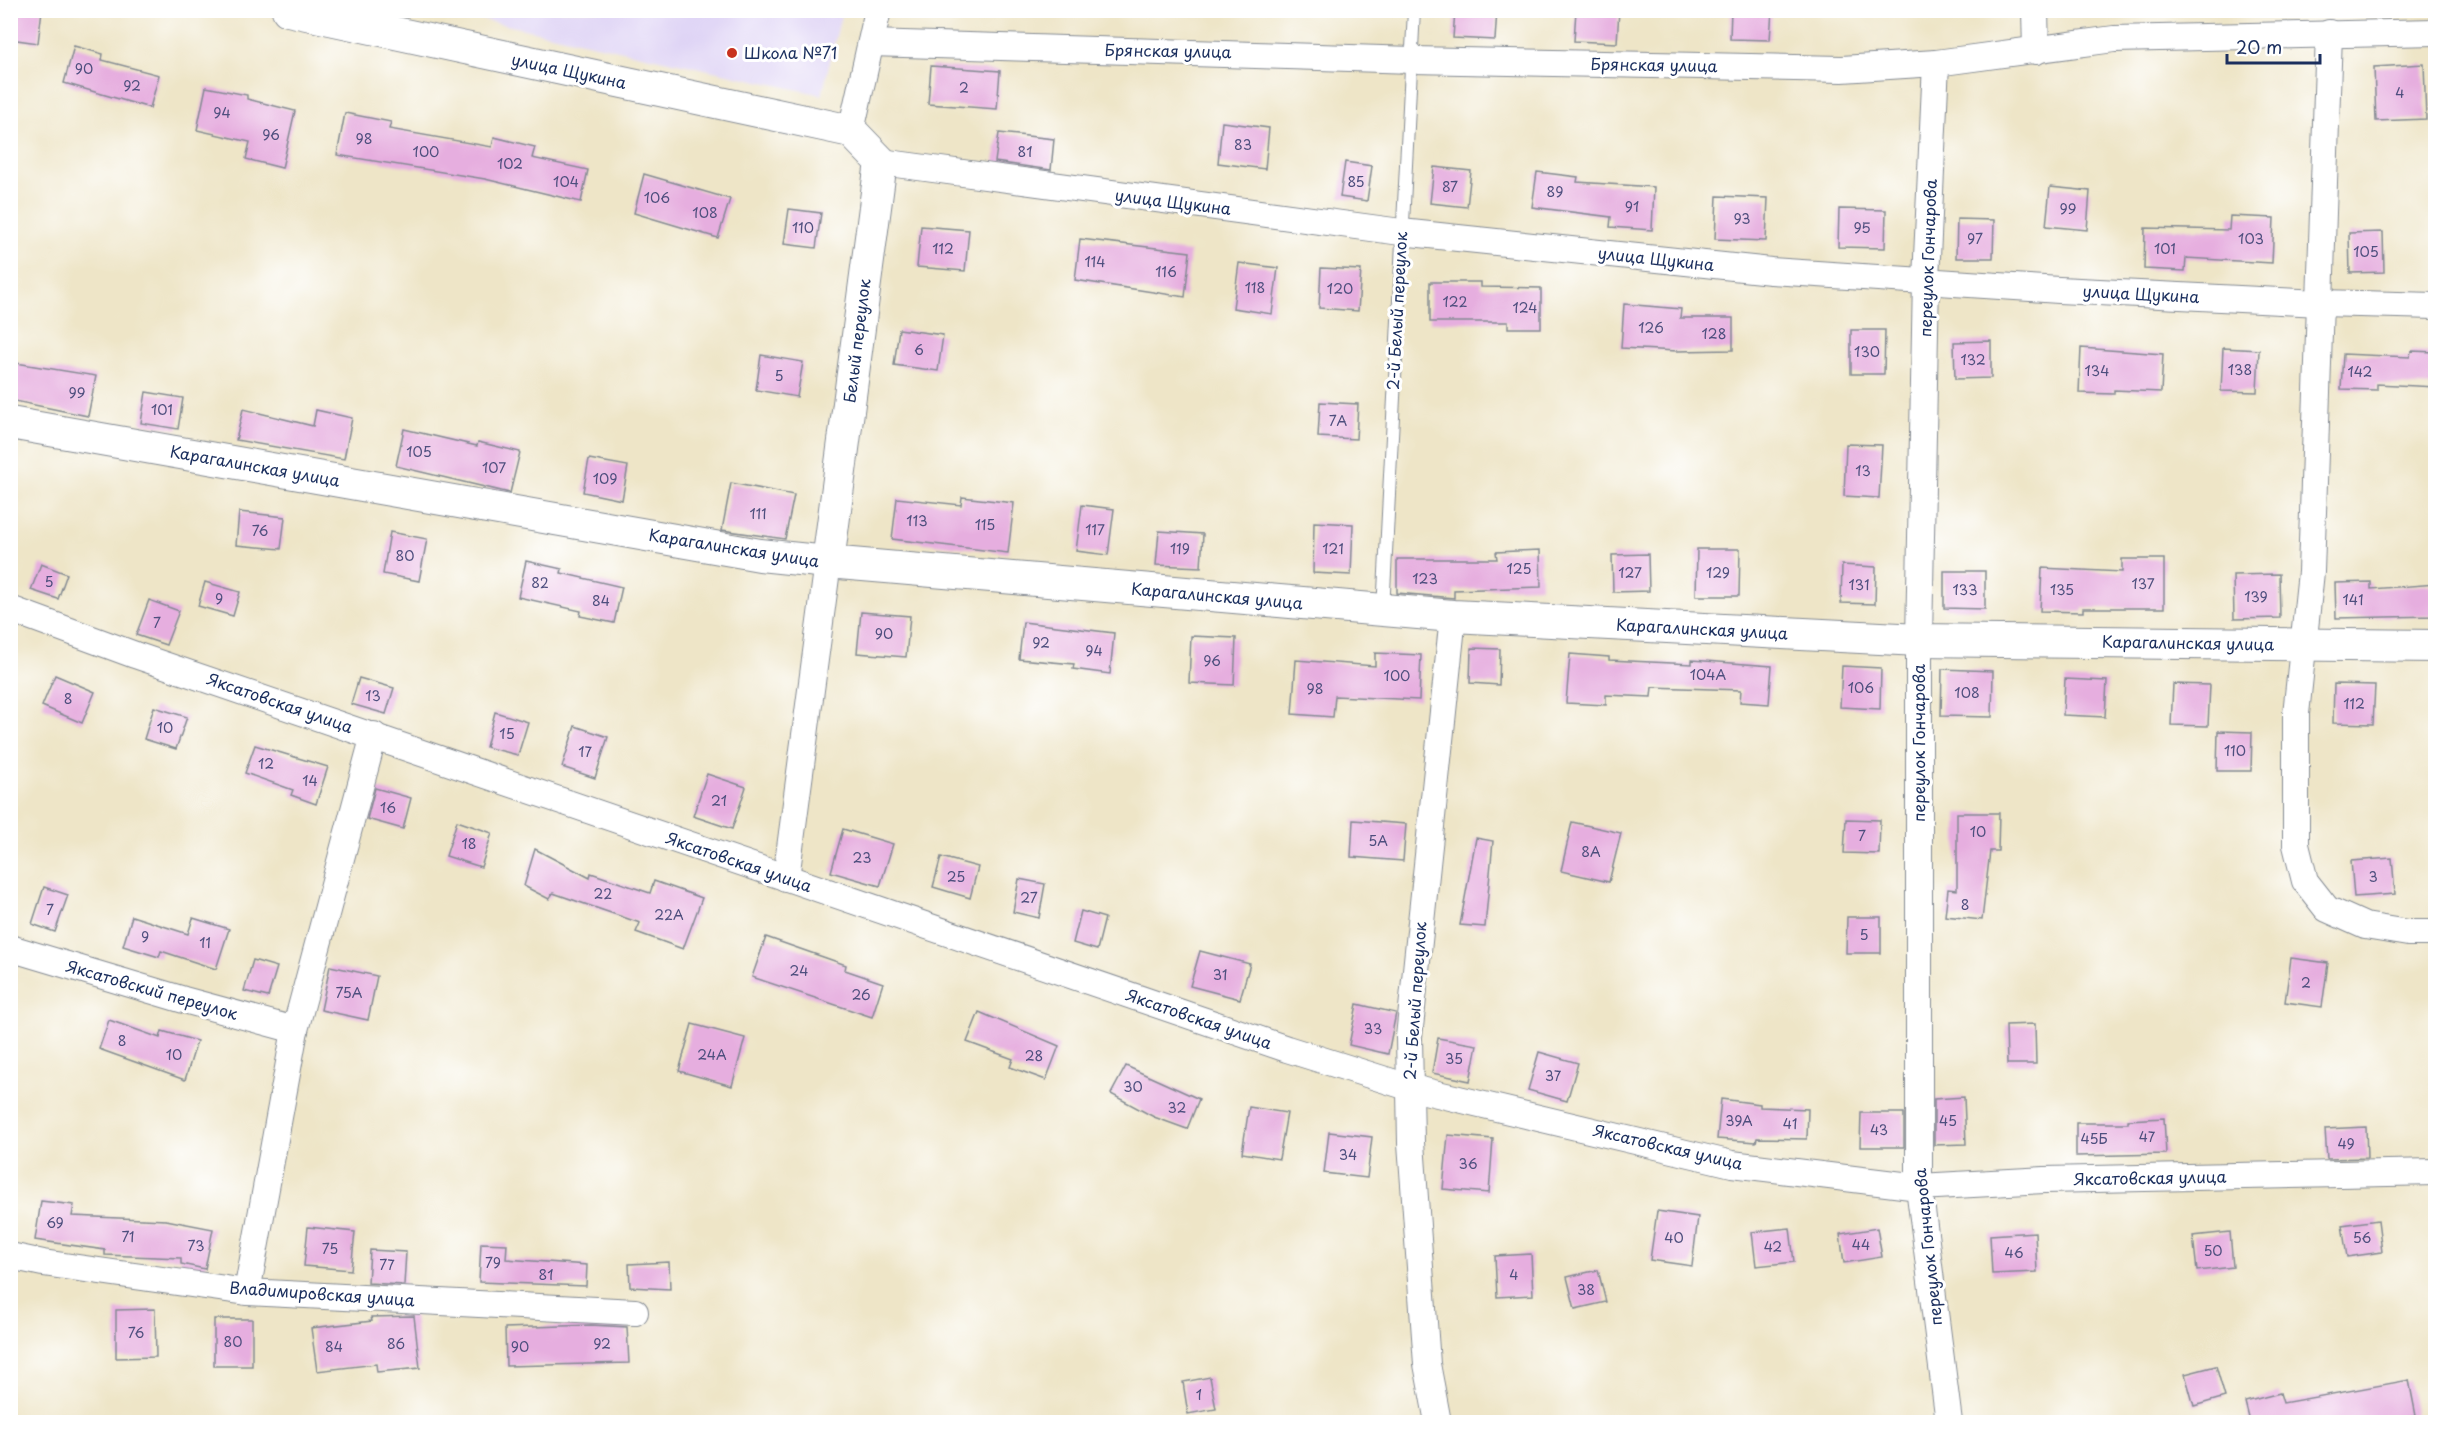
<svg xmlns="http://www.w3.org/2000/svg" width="2446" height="1433" font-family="'Playpen Sans',sans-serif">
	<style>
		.built { fill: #dfd4f5 }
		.building { fill: #e6aedf }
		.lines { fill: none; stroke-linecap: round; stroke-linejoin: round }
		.service-casing { stroke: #848a92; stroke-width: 14 }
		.minor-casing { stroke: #848a92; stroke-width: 28 }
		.tertiary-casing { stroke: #848a92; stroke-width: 34 }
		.service { stroke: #fff; stroke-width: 12 }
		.minor { stroke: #fff; stroke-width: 26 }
		.tertiary { stroke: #fff; stroke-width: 32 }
		.poi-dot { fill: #c8321e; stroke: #fff; stroke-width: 2 }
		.labels { text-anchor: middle; stroke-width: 6; stroke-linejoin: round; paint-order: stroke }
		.number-label { font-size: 14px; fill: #4e4f7e }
		.street-label { font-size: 16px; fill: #1b2f5e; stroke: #fff }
		.poi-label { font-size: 16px; fill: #1b2f5e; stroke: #fff; text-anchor: start }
	</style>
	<rect width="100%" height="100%" fill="#fff"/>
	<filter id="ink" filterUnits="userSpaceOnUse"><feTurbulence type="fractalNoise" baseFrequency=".0167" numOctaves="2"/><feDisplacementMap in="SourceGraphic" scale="12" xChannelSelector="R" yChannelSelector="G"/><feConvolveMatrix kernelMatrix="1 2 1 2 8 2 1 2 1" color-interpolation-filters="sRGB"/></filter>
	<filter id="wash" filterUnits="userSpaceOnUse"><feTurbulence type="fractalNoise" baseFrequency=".008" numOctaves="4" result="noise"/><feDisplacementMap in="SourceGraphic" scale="24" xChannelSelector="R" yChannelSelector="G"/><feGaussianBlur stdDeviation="1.35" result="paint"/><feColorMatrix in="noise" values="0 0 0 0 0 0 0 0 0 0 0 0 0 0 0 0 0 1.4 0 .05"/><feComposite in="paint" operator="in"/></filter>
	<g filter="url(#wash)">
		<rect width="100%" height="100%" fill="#eee5c7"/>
		<polygon class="built" points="443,11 842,10 842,11 822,95"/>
		<g id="blocks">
			<g class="building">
				<polygon points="10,10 42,10 38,43 10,39"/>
				<polygon points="1455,10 1497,10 1495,40 1453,38"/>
				<polygon points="1576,10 1619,10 1617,43 1574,41"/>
				<polygon points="1731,10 1772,10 1770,40 1730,39"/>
				<polygon points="74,46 103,54 102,60 159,75 150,108 64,83"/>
				<polygon points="2424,64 2426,119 2376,121 2374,67"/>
				<polygon points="931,66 1000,71 997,109 928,104"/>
				<polygon points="206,87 247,95 247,99 295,111 282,168 246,159 250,142 197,130"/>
				<polygon points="345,113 391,122 389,129 492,147 494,137 535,147 532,158 588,170 581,202 485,179 337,155"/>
				<polygon points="1222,122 1269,128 1265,169 1218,163"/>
				<polygon points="999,133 1054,139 1051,170 995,162"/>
				<polygon points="1345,162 1372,166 1367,201 1340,197"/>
				<polygon points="1434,167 1471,171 1467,207 1430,203"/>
				<polygon points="1537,172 1578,177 1577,182 1654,187 1652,230 1610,227 1611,217 1532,207"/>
				<polygon points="644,174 730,199 718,238 634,213"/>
				<polygon points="2050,187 2090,191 2087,230 2046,226"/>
				<polygon points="1717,196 1768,198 1766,241 1715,239"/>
				<polygon points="789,209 821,213 816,248 784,244"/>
				<polygon points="1839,209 1886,210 1885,248 1838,247"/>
				<polygon points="2230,216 2274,218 2272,263 2186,258 2185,271 2144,269 2145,228 2229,230"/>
				<polygon points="1957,219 1994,220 1993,258 1956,258"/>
				<polygon points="921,226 969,230 965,271 917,267"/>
				<polygon points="2383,232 2384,272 2350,273 2349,233"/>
				<polygon points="1080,239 1190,252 1185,297 1075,280"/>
				<polygon points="1239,263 1278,268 1272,314 1233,308"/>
				<polygon points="1321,268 1361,270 1358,311 1319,308"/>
				<polygon points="1430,282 1481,282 1481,287 1541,288 1541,328 1508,328 1508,322 1430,322"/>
				<polygon points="1624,304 1681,309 1680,318 1733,318 1733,350 1677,351 1621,348"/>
				<polygon points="899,329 943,335 938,371 894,365"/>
				<polygon points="1851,330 1885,330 1884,374 1851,374"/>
				<polygon points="1991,341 1991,378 1955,379 1954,342"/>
				<polygon points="2081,348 2163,354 2161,392 2114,390 2114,394 2079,393"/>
				<polygon points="2223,348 2259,350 2257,392 2221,391"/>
				<polygon points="2411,351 2436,352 2436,387 2377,384 2377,390 2341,389 2343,354 2410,357"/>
				<polygon points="761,355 803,362 797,397 756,390"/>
				<polygon points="10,362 96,376 88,416 10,400"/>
				<polygon points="146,392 183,398 178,429 141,423"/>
				<polygon points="1320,402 1358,404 1356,439 1318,437"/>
				<polygon points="243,409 313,426 316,410 352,418 344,459 236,440"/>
				<polygon points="404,429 477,446 478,442 520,452 510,493 396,466"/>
				<polygon points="1846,444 1882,445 1879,498 1844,496"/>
				<polygon points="589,459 628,466 622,500 583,492"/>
				<polygon points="731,483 794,495 785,539 722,530"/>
				<polygon points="962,497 1014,503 1008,553 892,539 897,498 961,505"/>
				<polygon points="1082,505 1114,509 1108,555 1076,551"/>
				<polygon points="239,512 285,517 281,549 236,545"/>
				<polygon points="1314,522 1353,524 1351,575 1313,573"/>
				<polygon points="1159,531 1203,534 1201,567 1156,565"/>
				<polygon points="390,532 427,539 419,581 383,574"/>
				<polygon points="1697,549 1740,549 1739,596 1696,596"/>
				<polygon points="1540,550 1541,587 1454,590 1454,598 1397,593 1397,559 1497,559 1496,552"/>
				<polygon points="1648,554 1649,591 1613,592 1612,555"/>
				<polygon points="2122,559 2164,559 2164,608 2083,608 2083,612 2040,611 2042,568 2122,572"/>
				<polygon points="526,561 562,569 561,573 622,587 614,623 580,616 581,611 518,597"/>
				<polygon points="41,564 67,574 58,599 31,590"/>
				<polygon points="1842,565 1876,567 1875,604 1841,603"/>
				<polygon points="1944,571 1985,571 1985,609 1944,608"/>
				<polygon points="2279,574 2280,618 2234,619 2233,575"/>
				<polygon points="205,582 240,592 233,616 198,606"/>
				<polygon points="2371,582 2371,589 2436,584 2436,616 2336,618 2335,583"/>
				<polygon points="149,600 179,611 166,645 136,635"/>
				<polygon points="861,612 910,616 906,657 857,653"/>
				<polygon points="1023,622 1114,633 1110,674 1073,669 1074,664 1019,659"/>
				<polygon points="1191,636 1236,638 1234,685 1189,683"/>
				<polygon points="1471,648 1500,649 1499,685 1470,683"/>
				<polygon points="1375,653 1421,655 1419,700 1335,696 1333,717 1292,714 1296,660 1375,666"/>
				<polygon points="1570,654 1609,657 1609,660 1692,664 1692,660 1772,666 1769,704 1740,702 1741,690 1652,687 1651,697 1606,695 1606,705 1566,703"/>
				<polygon points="1842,666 1881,668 1880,709 1840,707"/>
				<polygon points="1942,669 1993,671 1992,717 1941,716"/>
				<polygon points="55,675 95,692 82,723 42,706"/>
				<polygon points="359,678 394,688 386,714 351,704"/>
				<polygon points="2065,679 2107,681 2105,717 2063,715"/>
				<polygon points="2173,684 2210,685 2208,726 2171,725"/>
				<polygon points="2334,684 2375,685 2373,724 2333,723"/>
				<polygon points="154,707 187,717 176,749 144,739"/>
				<polygon points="495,712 528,722 518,755 486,747"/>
				<polygon points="575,726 608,737 595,778 562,767"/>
				<polygon points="2218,731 2252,732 2251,771 2217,771"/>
				<polygon points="255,745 328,767 316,804 291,795 293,790 245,773"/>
				<polygon points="707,774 746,787 732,829 693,816"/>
				<polygon points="375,788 411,798 403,829 367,819"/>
				<polygon points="1957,813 1999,813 1998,851 1990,851 1982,920 1945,916 1948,889 1957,890"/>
				<polygon points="1846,819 1880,820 1879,854 1844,853"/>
				<polygon points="1353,820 1406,824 1403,861 1351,857"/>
				<polygon points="457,821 492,833 481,867 446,856"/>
				<polygon points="1572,822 1621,833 1609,882 1561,871"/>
				<polygon points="843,829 893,844 880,886 831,872"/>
				<polygon points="1476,838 1493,841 1485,927 1460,925"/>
				<polygon points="535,849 590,878 591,873 650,893 654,881 702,898 683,949 636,932 640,923 553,893 549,899 524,886"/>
				<polygon points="941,857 978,867 970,898 933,887"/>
				<polygon points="2392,858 2395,894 2354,897 2351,861"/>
				<polygon points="1019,879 1045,884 1039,918 1013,912"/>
				<polygon points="44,887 68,895 55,932 32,924"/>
				<polygon points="1081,911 1105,918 1097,950 1073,943"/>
				<polygon points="132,916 188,934 193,918 229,929 216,969 161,951 159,957 123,946"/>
				<polygon points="1847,917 1881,917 1881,953 1846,953"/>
				<polygon points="766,937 846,965 845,970 883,983 872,1017 752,977"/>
				<polygon points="1200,951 1250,964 1240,999 1190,986"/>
				<polygon points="2291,958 2328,963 2322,1007 2285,1002"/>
				<polygon points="253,960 277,967 268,997 244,991"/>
				<polygon points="330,966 377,976 368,1020 321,1010"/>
				<polygon points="1357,1004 1396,1013 1388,1054 1349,1045"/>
				<polygon points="979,1012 1059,1046 1046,1080 1010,1067 1013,1059 967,1042"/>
				<polygon points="109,1020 160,1038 162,1031 197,1041 185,1080 99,1049"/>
				<polygon points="692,1024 745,1038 732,1086 679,1071"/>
				<polygon points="2035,1024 2036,1064 2007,1064 2006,1025"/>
				<polygon points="1438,1038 1477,1045 1470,1081 1432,1073"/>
				<polygon points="1539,1052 1578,1063 1567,1101 1528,1090"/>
				<polygon points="1126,1066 1199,1099 1187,1129 1154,1117 1111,1094"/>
				<polygon points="1964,1097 1966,1144 1934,1145 1934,1099"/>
				<polygon points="1721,1099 1760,1104 1760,1107 1808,1109 1807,1139 1757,1138 1756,1142 1717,1139"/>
				<polygon points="1249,1107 1287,1113 1279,1159 1242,1153"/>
				<polygon points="1861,1113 1904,1113 1904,1147 1860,1147"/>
				<polygon points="2164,1118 2166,1154 2076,1156 2076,1123 2128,1123 2128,1120"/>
				<polygon points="2366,1127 2367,1158 2327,1159 2325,1129"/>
				<polygon points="1329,1132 1372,1137 1367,1178 1324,1173"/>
				<polygon points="1448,1135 1493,1139 1489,1193 1443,1189"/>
				<polygon points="41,1201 74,1205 72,1216 166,1220 213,1229 205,1269 181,1264 181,1258 105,1255 105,1250 35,1240"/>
				<polygon points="1657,1211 1698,1217 1692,1266 1650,1260"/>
				<polygon points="2378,1220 2382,1252 2347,1257 2342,1225"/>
				<polygon points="308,1227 355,1232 351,1270 304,1266"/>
				<polygon points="1790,1228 1794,1262 1756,1266 1752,1232"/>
				<polygon points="1877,1228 1882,1257 1844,1263 1840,1234"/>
				<polygon points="2035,1232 2037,1272 1992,1274 1990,1235"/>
				<polygon points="2230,1232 2233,1267 2197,1271 2193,1236"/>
				<polygon points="481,1243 507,1244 506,1259 587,1265 586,1286 479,1282"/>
				<polygon points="370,1250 406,1252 404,1285 368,1283"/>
				<polygon points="1531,1254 1533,1295 1497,1297 1495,1256"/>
				<polygon points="669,1262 670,1289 630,1287 629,1264"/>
				<polygon points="1598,1270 1606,1302 1575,1309 1567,1277"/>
				<polygon points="155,1309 156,1357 116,1358 116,1310"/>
				<polygon points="414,1316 420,1368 377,1372 376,1364 317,1371 311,1328 372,1321 371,1317"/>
				<rect x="214" y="1319" width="38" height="47"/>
				<polygon points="591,1325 627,1327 629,1363 506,1366 505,1328"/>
				<polygon points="2216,1366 2225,1397 2194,1406 2185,1374"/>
				<polygon points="1210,1377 1216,1409 1188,1414 1183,1382"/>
				<polygon points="2409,1380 2416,1416 2383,1422 2250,1422 2245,1402 2280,1393 2283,1403"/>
			</g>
		</g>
	</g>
	<g filter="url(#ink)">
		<use href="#blocks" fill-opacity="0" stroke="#848a92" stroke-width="1.5"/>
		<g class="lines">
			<g class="service-casing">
				<polyline id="service" points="1383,611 1414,10"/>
			</g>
			<g class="minor-casing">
				<g id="minor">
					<polyline points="2035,10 2036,51"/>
					<polyline points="2329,33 2311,572 2296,714 2296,845 2305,881 2327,909 2365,926 2408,933 2436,933"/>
					<polyline points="871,43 1413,60 1842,69 1936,63 2114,39 2436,32"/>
					<polyline points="1936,63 1926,279 1919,640 1919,1187 1949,1422"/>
					<polyline points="851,131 878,10"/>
					<polyline points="881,162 1401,232 1771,271 2059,290 2321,303 2436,306"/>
					<polyline points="10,609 135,655 1287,1049 1408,1087 1732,1164 1919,1187 2044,1180 2436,1172"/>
					<polyline points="786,878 828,562"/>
					<polyline points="10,948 184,1000 295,1030"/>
					<polyline points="10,1256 43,1263 247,1292 635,1312"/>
					<polyline points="247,1292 295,1030 374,735"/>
					<polyline points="1438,1422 1427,1364 1411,1143 1409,1037 1453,616"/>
				</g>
			</g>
			<g class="tertiary-casing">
				<g id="tertiary">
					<polyline points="288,10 851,131 881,162 828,562"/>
					<polyline points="10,423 760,555 828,562 1453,616 1919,640 2436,646"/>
				</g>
			</g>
			<use href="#service" class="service"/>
			<use href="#minor" class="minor"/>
			<use href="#tertiary" class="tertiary"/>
		</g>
	</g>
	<circle class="poi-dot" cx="732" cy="53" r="6"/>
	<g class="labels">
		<g class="number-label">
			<text x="84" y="74">90</text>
			<text x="132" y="91">92</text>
			<text x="964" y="93">2</text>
			<text x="2400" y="98">4</text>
			<text x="222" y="118">94</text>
			<text x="271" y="140">96</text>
			<text x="364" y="144">98</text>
			<text x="1243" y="150">83</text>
			<text x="426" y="157">100</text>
			<text x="1025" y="157">81</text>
			<text x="510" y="169">102</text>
			<text x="566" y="187">104</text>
			<text x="1356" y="187">85</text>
			<text x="1450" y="192">87</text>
			<text x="1555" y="197">89</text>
			<text x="657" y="203">106</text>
			<text x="1632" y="212">91</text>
			<text x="2068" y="214">99</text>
			<text x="705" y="218">108</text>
			<text x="1742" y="224">93</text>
			<text x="803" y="233">110</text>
			<text x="1862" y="233">95</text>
			<text x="1975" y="244">97</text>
			<text x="2251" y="244">103</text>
			<text x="943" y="254">112</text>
			<text x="2165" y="254">101</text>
			<text x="2366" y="257">105</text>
			<text x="1095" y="267">114</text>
			<text x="1166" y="277">116</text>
			<text x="1255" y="293">118</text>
			<text x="1340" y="294">120</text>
			<text x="1455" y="307">122</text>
			<text x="1525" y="313">124</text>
			<text x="1651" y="333">126</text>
			<text x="1714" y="339">128</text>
			<text x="919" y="355">6</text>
			<text x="1867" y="357">130</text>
			<text x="1973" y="365">132</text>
			<text x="2240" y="375">138</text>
			<text x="2097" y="376">134</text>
			<text x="2360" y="377">142</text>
			<text x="779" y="381">5</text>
			<text x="77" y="398">99</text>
			<text x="162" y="415">101</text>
			<text x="1338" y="426">7А</text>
			<text x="419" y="457">105</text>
			<text x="494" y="473">107</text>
			<text x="1863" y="476">13</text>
			<text x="605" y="484">109</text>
			<text x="758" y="519">111</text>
			<text x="917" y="526">113</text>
			<text x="985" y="530">115</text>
			<text x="1095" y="535">117</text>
			<text x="260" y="536">76</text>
			<text x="1180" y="554">119</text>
			<text x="1333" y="554">121</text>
			<text x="405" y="561">80</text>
			<text x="1519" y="574">125</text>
			<text x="1630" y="578">127</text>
			<text x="1718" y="578">129</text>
			<text x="1425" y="584">123</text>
			<text x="49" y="587">5</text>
			<text x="540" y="588">82</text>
			<text x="2143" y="589">137</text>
			<text x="1859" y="590">131</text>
			<text x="1965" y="595">133</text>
			<text x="2062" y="595">135</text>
			<text x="2256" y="602">139</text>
			<text x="219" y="604">9</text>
			<text x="2353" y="605">141</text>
			<text x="601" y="606">84</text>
			<text x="157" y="628">7</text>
			<text x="884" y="639">90</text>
			<text x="1041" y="648">92</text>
			<text x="1094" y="656">94</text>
			<text x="1212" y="666">96</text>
			<text x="1708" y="680">104А</text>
			<text x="1397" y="681">100</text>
			<text x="1861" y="693">106</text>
			<text x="1315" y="694">98</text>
			<text x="1967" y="698">108</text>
			<text x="373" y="701">13</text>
			<text x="68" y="704">8</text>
			<text x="2354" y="709">112</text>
			<text x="165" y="733">10</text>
			<text x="507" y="739">15</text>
			<text x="2235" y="756">110</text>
			<text x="585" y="757">17</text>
			<text x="266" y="769">12</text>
			<text x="310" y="786">14</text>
			<text x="719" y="806">21</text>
			<text x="388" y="813">16</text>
			<text x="1978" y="837">10</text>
			<text x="1862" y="841">7</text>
			<text x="1378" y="846">5А</text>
			<text x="469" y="849">18</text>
			<text x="1591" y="857">8А</text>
			<text x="862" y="863">23</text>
			<text x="956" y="882">25</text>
			<text x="2373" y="882">3</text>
			<text x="603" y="899">22</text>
			<text x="1029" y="903">27</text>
			<text x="1965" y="910">8</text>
			<text x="50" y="915">7</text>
			<text x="669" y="920">22А</text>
			<text x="1864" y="940">5</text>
			<text x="145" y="942">9</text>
			<text x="205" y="948">11</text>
			<text x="799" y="976">24</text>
			<text x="1220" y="980">31</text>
			<text x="2306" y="988">2</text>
			<text x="349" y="998">75А</text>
			<text x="861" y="1000">26</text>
			<text x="1373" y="1034">33</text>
			<text x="122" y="1046">8</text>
			<text x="174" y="1060">10</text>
			<text x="712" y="1060">24А</text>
			<text x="1034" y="1061">28</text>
			<text x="1454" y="1064">35</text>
			<text x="1553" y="1081">37</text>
			<text x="1133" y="1092">30</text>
			<text x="1177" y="1113">32</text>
			<text x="1739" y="1126">39А</text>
			<text x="1948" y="1126">45</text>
			<text x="1790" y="1129">41</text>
			<text x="1879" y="1135">43</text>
			<text x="2147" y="1142">47</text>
			<text x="2094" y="1144">45Б</text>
			<text x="2346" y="1149">49</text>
			<text x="1348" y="1160">34</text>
			<text x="1468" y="1169">36</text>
			<text x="55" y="1228">69</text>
			<text x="128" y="1242">71</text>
			<text x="1674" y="1243">40</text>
			<text x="2362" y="1243">56</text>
			<text x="1861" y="1250">44</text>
			<text x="196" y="1251">73</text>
			<text x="1773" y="1252">42</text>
			<text x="330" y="1254">75</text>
			<text x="2213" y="1256">50</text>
			<text x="2014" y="1258">46</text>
			<text x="493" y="1268">79</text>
			<text x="387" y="1270">77</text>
			<text x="546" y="1280">81</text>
			<text x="1514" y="1280">4</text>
			<text x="1586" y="1295">38</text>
			<text x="136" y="1338">76</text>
			<text x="233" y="1347">80</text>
			<text x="396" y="1349">86</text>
			<text x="602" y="1349">92</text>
			<text x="334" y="1352">84</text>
			<text x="520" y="1352">90</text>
			<text x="1199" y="1400">1</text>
		</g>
		<g class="street-label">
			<text transform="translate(1168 51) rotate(1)" y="6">Брянская улица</text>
			<text transform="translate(1654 65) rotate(1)" y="6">Брянская улица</text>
			<text transform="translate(569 71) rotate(12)" y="6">улица Щукина</text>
			<text transform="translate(1173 202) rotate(7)" y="6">улица Щукина</text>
			<text transform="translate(1928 258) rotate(-88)" y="6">переулок Гончарова</text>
			<text transform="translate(1656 259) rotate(6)" y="6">улица Щукина</text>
			<text transform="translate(2141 294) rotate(3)" y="6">улица Щукина</text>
			<text transform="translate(1397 311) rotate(-87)" y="6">2-й Белый переулок</text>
			<text transform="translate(857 341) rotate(-83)" y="6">Белый переулок</text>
			<text transform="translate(255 466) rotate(10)" y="6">Карагалинская улица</text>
			<text transform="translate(734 548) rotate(9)" y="6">Карагалинская улица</text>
			<text transform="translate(1217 596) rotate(5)" y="6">Карагалинская улица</text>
			<text transform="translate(1702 629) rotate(3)" y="6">Карагалинская улица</text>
			<text transform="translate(2188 643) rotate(1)" y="6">Карагалинская улица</text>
			<text transform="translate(280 703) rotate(19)" y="6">Яксатовская улица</text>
			<text transform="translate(1919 743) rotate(-90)" y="6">переулок Гончарова</text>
			<text transform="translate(739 862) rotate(19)" y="6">Яксатовская улица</text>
			<text transform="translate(152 990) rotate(16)" y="6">Яксатовский переулок</text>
			<text transform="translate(1415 1001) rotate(-86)" y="6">2-й Белый переулок</text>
			<text transform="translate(1199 1019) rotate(19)" y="6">Яксатовская улица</text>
			<text transform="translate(1668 1147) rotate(13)" y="6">Яксатовская улица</text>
			<text transform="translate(2150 1178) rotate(-1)" y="6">Яксатовская улица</text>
			<text transform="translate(1928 1247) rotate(-96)" y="6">переулок Гончарова</text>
			<text transform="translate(322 1294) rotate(4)" y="6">Владимировская улица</text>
		</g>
		<g class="poi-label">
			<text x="744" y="59">Школа №71</text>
		</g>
	</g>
	<rect width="2446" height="1433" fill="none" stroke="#fff" stroke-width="36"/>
	<path d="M2227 54v9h93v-9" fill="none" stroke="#1b2f5e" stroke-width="3"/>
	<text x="2236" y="54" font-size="18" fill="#1b2f5e" stroke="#ffffff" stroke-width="4.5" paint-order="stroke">20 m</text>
</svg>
